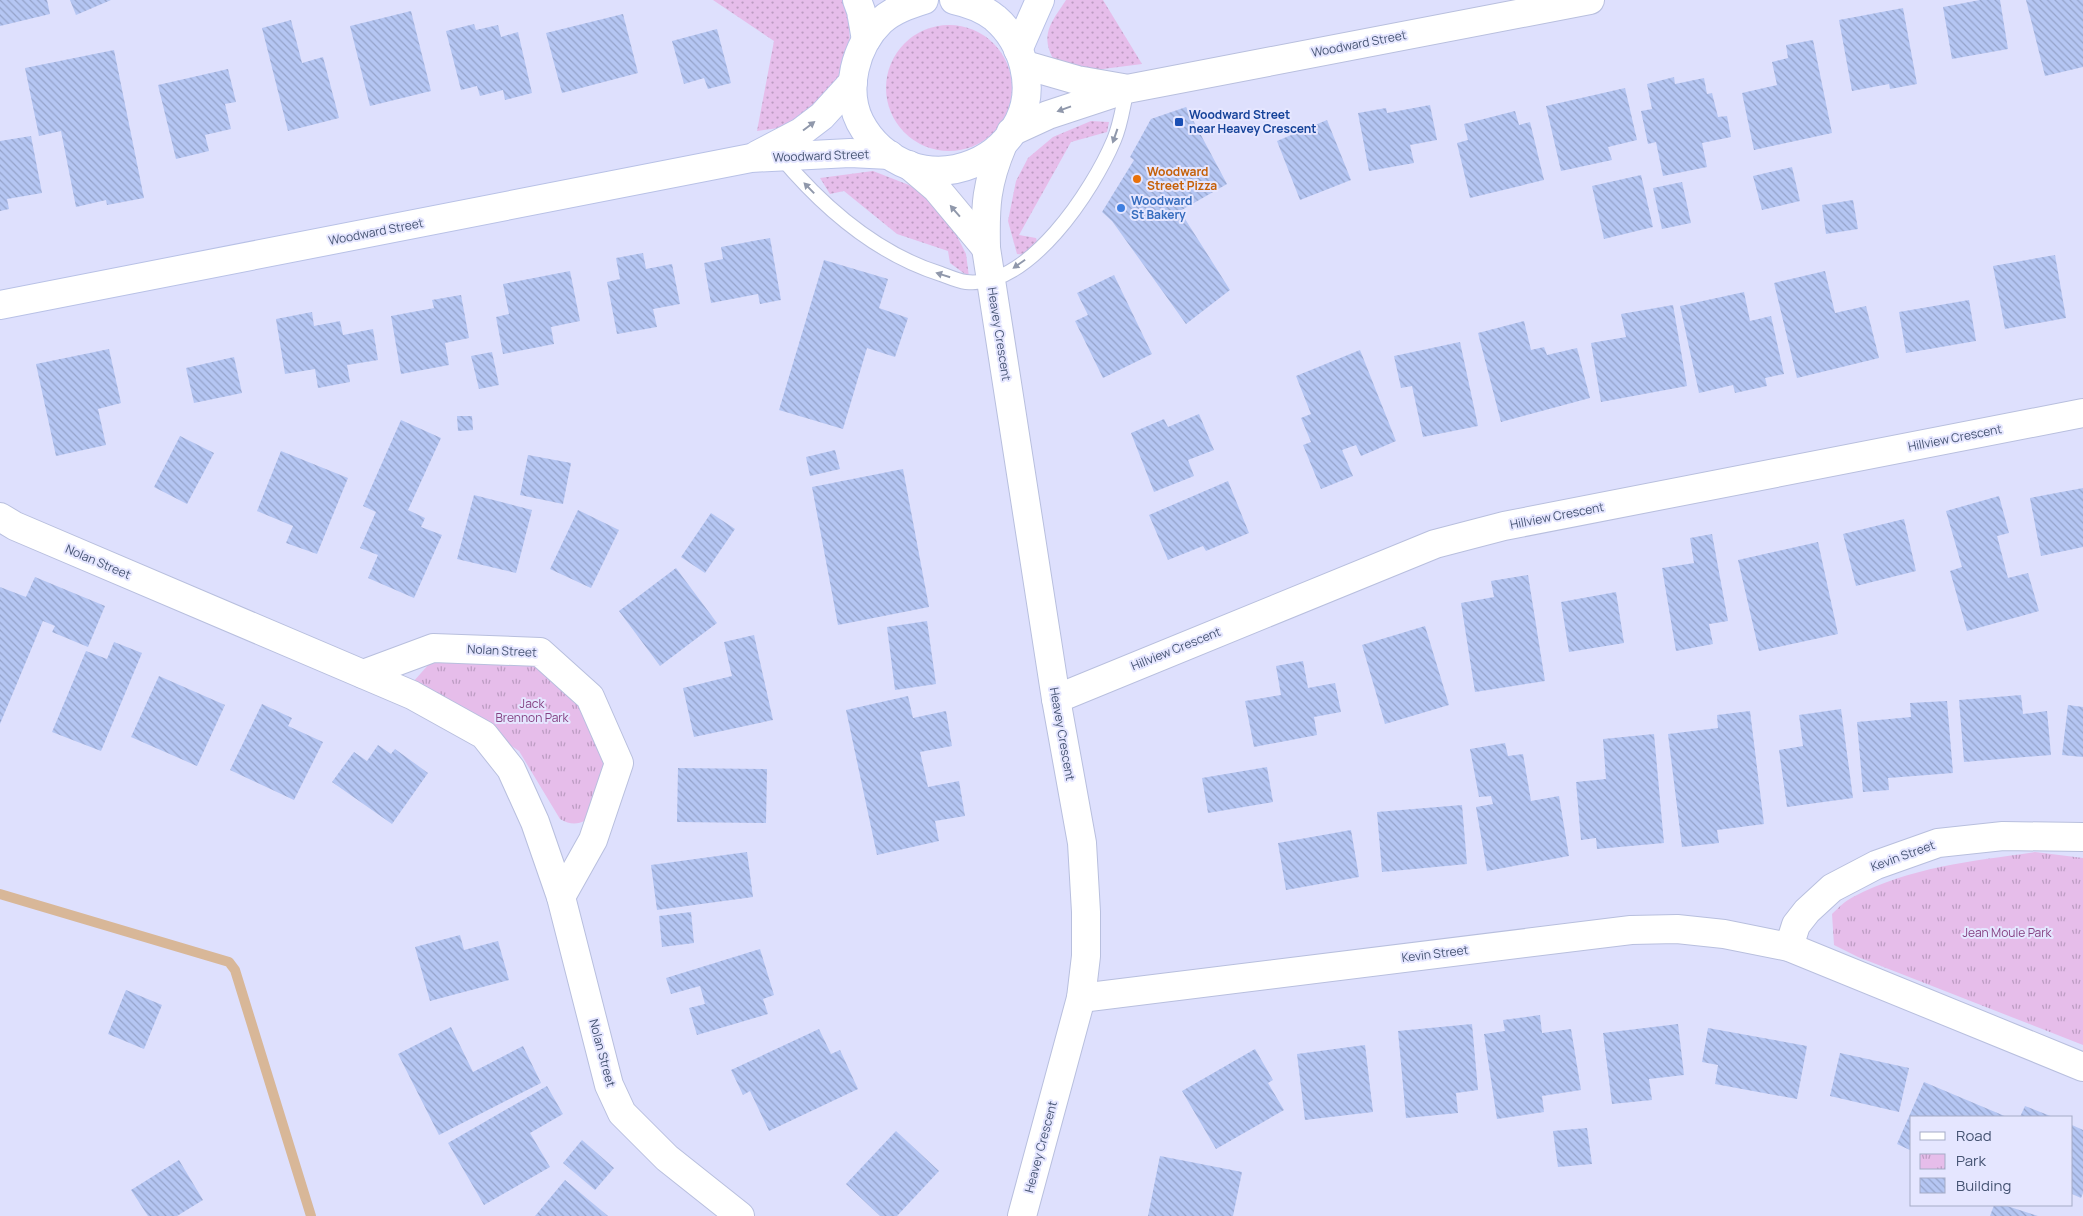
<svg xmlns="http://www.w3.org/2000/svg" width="2083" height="1216" font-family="Manrope,sans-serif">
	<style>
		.grass { fill: url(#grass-dots) }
		.park { fill: url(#park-tufts) }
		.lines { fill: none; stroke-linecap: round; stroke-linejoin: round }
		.stream { stroke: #d8b798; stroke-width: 10 }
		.building { fill: url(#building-back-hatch) }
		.lane-casing { stroke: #b8bfde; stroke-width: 16 }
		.street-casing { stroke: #b8bfde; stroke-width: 30 }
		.secondary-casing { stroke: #b8c1e6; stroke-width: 30 }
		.lane { stroke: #fff; stroke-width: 14 }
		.street { stroke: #fff; stroke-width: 28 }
		.secondary { stroke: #fff; stroke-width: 28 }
		.oneway { fill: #9098ab }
		.transit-dot { fill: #1a4fb4; stroke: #e5e6ff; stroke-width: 2 }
		.food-dot { fill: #e8710a; stroke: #e5e6ff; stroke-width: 2 }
		.shop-dot { fill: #3f7fe0; stroke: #e5e6ff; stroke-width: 2 }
		.labels { text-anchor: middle; stroke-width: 4; stroke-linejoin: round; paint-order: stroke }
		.street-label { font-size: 12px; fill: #465473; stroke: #e5e6ff }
		.transit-label { font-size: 12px; font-weight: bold; fill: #164399; stroke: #e5e6ff; text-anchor: start }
		.food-label { font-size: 12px; font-weight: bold; fill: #c56008; stroke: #e5e6ff; text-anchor: start }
		.shop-label { font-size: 12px; font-weight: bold; fill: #366cbe; stroke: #e5e6ff; text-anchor: start }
		.park-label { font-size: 12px; fill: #854283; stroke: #e5e6ff }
	</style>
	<defs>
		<pattern id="grass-dots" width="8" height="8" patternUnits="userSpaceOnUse" patternTransform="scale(1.25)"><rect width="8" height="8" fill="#e6bdea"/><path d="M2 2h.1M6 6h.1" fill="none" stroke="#bc9cc2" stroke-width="1.8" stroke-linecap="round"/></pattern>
		<pattern id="park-tufts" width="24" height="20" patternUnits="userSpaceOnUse" patternTransform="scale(1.25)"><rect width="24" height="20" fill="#e6bdea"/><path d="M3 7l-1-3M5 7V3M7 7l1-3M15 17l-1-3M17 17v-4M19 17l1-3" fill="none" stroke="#bc9cc2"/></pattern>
		<pattern id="building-back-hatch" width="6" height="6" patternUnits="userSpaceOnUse" patternTransform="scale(1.25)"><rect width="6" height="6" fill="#b5c6f3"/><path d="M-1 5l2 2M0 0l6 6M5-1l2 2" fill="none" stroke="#95a3c9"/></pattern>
	</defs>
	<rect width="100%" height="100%" fill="#dee0fd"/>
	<g class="grass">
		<polygon points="713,0 845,0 849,15 850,53 841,81 793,126 757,131 774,41"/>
		<path d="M1066,0H1103L1142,64L1095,70L1055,62C1039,35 1051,23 1066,0Z"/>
		<circle cx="949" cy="88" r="63"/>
		<polygon points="1091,121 1109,122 1107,132 1071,142 1019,235 1036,238 1038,245 1027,255 1017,254 1008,221 1016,181 1028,158 1053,137"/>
		<polygon points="873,171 909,185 937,205 952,226 966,254 969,277 950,263 948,251 897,234 844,191 830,194 820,178"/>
	</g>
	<g class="park">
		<path d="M486,655L537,666L579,698L610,762L597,814C584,822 575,828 560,819L519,751L413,682L429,664Z"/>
		<path d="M2035,852L2083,858V1045L1858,957L1834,945L1832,914C1838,908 1845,901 1853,897C1909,867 1973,861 2035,852Z"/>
	</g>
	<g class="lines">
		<polyline class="stream" points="0,894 229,962 235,970 311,1216"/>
	</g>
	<g class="building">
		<polygon points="0,0 47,0 50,14 0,26"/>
		<polygon points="70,0 111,0 76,15"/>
		<polygon points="1980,0 2000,0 2008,49 1952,59 1943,7"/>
		<polygon points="2026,0 2083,0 2083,67 2045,76"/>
		<polygon points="1903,8 1917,84 1890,89 1889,84 1852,91 1839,20"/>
		<polygon points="411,11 431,91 370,106 350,26"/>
		<polygon points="623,14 638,73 562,93 546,33"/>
		<polygon points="291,20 302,63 323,57 339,118 288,131 262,28"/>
		<polygon points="474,24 476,30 498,25 501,37 518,32 532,93 505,100 503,90 480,96 477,86 461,90 446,31"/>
		<polygon points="717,29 731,83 708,89 704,78 684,84 672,41"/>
		<polygon points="1813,40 1832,133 1754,150 1742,93 1777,85 1772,62 1788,58 1786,45"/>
		<polygon points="114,50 144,198 107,205 106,200 76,207 61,131 39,136 25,68"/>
		<polygon points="228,69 236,102 225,104 231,129 205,135 209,151 176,159 158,85"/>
		<polygon points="1674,77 1675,84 1704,78 1707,94 1712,93 1718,117 1727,116 1731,137 1702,143 1707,167 1663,176 1656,142 1648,144 1641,111 1652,109 1647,84"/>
		<polygon points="1625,88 1637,140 1608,147 1612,160 1561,171 1546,106"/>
		<polygon points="1430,105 1437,140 1410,145 1414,163 1369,171 1358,113 1386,108 1387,113"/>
		<polygon points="1186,107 1227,184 1180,211 1230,290 1186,324 1112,221 1102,212 1134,160 1130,157 1151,119"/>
		<polygon points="1515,111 1519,125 1530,122 1544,180 1470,198 1457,143 1468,140 1464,124"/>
		<polygon points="1327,120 1351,180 1300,200 1277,141"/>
		<polygon points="31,136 42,193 7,199 9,209 0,211 0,141"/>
		<polygon points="1792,167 1800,201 1762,210 1753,176"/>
		<polygon points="1641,175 1653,227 1604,239 1592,186"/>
		<polygon points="1682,182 1691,223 1662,229 1653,188"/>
		<polygon points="1853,200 1858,229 1826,234 1822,205"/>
		<polygon points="770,238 781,300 760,304 758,294 711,303 704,263 723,259 721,247"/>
		<polygon points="643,253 646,269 672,264 680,304 653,309 657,327 617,334 607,282 620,279 616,258"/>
		<polygon points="2055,255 2066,318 2005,329 1993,266"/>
		<polygon points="824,260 888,279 879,308 908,318 895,357 867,348 843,429 779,410"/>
		<polygon points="570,271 580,321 551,327 554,344 503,354 496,317 509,314 503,284"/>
		<polygon points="1825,271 1835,313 1866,306 1879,358 1797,378 1774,283"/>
		<polygon points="1114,275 1152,354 1103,378 1075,321 1088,315 1077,293"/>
		<polygon points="1744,292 1750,321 1771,316 1784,374 1765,378 1767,386 1735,393 1733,385 1699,393 1680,306"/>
		<polygon points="461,295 469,338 445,343 449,365 401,374 391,316 434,308 432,300"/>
		<polygon points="1969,300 1976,341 1906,353 1899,312"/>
		<polygon points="1673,305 1687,386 1601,402 1591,343 1626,337 1621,314"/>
		<polygon points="312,312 314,326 340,321 343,335 373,329 378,360 347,365 350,382 318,388 315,369 285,374 276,319"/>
		<polygon points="1524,321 1531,350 1544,347 1547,355 1577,348 1590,398 1501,422 1478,333"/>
		<polygon points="1460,342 1478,426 1423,437 1412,386 1401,388 1394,356"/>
		<polygon points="109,349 121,403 98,409 106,445 56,456 36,364"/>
		<polygon points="1360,350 1396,441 1361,456 1356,445 1342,450 1353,476 1321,489 1303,445 1311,442 1301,418 1311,414 1296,376"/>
		<polygon points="492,352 499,385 479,389 471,356"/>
		<polygon points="234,357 242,393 194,403 186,368"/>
		<polygon points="1199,414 1214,450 1188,460 1194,476 1154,492 1131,433 1164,419 1168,427"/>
		<polygon points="457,416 472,416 473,430 458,431"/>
		<polygon points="401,420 441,438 408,510 425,518 421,527 442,535 414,598 368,578 378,555 360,548 376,512 363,506"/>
		<polygon points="180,436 214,453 187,504 154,487"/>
		<polygon points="835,450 840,469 810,476 806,457"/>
		<polygon points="281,451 348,478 317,554 286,543 293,526 257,511"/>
		<polygon points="528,455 571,463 563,504 520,495"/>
		<polygon points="903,469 929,607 838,625 812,487"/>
		<polygon points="1228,481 1249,533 1206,551 1203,546 1168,560 1149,515"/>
		<polygon points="2083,488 2083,547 2041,556 2030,498"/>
		<polygon points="474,495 532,510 516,573 457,559"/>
		<polygon points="1999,496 2009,533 1997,536 2008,578 2028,573 2039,611 1967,631 1950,571 1962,567 1946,511"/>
		<polygon points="578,510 619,530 591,588 550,569"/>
		<polygon points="711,513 735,529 705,573 681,557"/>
		<polygon points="1904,519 1916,571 1856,586 1843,534"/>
		<polygon points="1712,534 1728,621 1709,624 1713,644 1676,651 1662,568 1694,563 1690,538"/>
		<polygon points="1818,542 1838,634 1759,651 1738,560"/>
		<polygon points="676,568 717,623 660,666 619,611"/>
		<polygon points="1528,575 1545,681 1475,692 1461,603 1494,597 1491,581"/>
		<polygon points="35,577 105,606 88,647 52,632 55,626 43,621 0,724 0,587 26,597"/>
		<polygon points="1616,592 1624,643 1569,652 1561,602"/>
		<polygon points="927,621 936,684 895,690 887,627"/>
		<polygon points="1425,626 1449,705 1385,724 1362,645"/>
		<polygon points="754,635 773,720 694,737 683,688 732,676 724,642"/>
		<polygon points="114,642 142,653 101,751 52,732 86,651 107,659"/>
		<polygon points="1303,661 1308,688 1335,683 1341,712 1314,717 1317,735 1254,747 1245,701 1281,695 1276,666"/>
		<polygon points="159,676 225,705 197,766 131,737"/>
		<polygon points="2021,695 2023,714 2047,711 2051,755 1964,762 1959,700"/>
		<polygon points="908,696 913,718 946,711 952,746 920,752 928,787 959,781 965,816 935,821 939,841 877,855 846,710"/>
		<polygon points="1947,701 1953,773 1888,778 1889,790 1863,792 1857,722 1911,717 1910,703"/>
		<polygon points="262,704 292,718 288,726 323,742 294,800 230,770"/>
		<polygon points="2068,705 2083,707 2083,757 2062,755"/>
		<polygon points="1841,709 1853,798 1787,807 1779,750 1803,746 1799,715"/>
		<polygon points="1750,711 1764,824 1717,830 1719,843 1682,847 1668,734 1718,728 1717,715"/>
		<polygon points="1654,734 1664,843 1597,849 1596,838 1581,840 1576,782 1606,779 1603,739"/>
		<polygon points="1505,743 1508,756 1523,754 1531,801 1559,796 1569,856 1487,871 1476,807 1493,804 1491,796 1479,797 1470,749"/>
		<polygon points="378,745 391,754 395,749 428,773 392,824 332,782 354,752 367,761"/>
		<polygon points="1267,767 1273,802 1208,813 1202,778"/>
		<polygon points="678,768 767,769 766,823 677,822"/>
		<polygon points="1462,805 1467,864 1382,872 1377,812"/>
		<polygon points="1351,830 1359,877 1286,890 1278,843"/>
		<polygon points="747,852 753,897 657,910 651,865"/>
		<polygon points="691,912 694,943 662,947 659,916"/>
		<polygon points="460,935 464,950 498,941 509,980 430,1001 415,947"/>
		<polygon points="760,949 774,995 763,999 768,1014 697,1035 689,1008 705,1004 700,986 671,994 666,978"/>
		<polygon points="126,990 162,1005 144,1049 108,1034"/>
		<polygon points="1540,1015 1542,1033 1571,1029 1581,1090 1542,1096 1544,1112 1497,1119 1484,1034 1505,1031 1503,1020"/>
		<polygon points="1472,1024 1478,1090 1456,1093 1458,1113 1406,1118 1398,1031"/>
		<polygon points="1678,1024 1684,1075 1649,1079 1652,1100 1612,1104 1603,1033"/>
		<polygon points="451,1027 473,1072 523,1046 541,1083 439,1135 398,1054"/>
		<polygon points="1708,1028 1807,1046 1797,1099 1715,1084 1718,1065 1702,1062"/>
		<polygon points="819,1029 831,1054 840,1050 858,1089 769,1131 750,1091 743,1095 731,1070"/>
		<polygon points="1365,1045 1373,1112 1305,1120 1297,1054"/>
		<polygon points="1255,1049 1273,1080 1268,1083 1284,1110 1216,1149 1182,1091"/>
		<polygon points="1840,1053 1909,1068 1899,1112 1830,1096"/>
		<polygon points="1924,1082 2007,1117 1912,1117 1912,1151 1897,1144"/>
		<polygon points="547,1086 563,1114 530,1133 550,1167 484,1205 448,1143"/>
		<polygon points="2025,1106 2053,1117 2020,1117"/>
		<polygon points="2072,1125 2083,1130 2083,1193 2081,1198 2072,1194"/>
		<polygon points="1587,1128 1592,1164 1558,1167 1553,1131"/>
		<polygon points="896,1131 939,1171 897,1216 880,1216 846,1184"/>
		<polygon points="582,1140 614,1168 595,1190 563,1163"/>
		<polygon points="1160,1156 1242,1172 1233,1216 1148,1216"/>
		<polygon points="179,1160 203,1200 177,1216 148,1216 131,1190"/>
		<polygon points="565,1180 608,1216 535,1216"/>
		<polygon points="1994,1205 2004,1205 2038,1216 1990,1216"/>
	</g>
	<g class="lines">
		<g class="lane-casing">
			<path id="lane" d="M781,157C823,207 877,254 941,274C949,277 958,281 966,282C1029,289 1093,190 1114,140C1121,124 1123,105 1127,89"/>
		</g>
		<g class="street-casing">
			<g id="street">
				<polyline points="1025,65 1077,80 1123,88"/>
				<polyline points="1011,132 1048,115 1127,89 1590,0"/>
				<path d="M1003,144C986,184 985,206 986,248L1056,699L1082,843L1086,912V956L1081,998L1022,1216"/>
				<polyline points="909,165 936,188 986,248"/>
				<polyline points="0,517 15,526 412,695 484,735 511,769 535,822 561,897 609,1085 622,1113 667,1158 740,1216"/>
				<polyline points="363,674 433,648 540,652 590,697 619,763 593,840 561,897"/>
				<polyline points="1056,699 1435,544 1504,526 2083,413"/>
				<polyline points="1789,947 1796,925 1807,911 1832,888 1876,865 1938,843 2003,836 2083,837"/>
				<polyline points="1081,998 1631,930 1677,929 1724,934 1789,947 2083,1067"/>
			</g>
		</g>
		<g class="secondary-casing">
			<g id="secondary">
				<polyline points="857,0 861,11 866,40"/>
				<path d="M924,0C908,5 893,10 881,21C855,46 844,90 860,122C871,143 889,158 910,166C952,180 999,161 1019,121C1036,87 1023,42 995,18C984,9 968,3 954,0"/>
				<polyline points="1018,50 1040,0"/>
				<polyline points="757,155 801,132 822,116 853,82"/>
				<polyline points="0,305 751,158 850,153 890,155"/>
			</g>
		</g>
		<use href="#lane" class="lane"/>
		<use href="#street" class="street"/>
		<use href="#secondary" class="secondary"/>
	</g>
	<defs><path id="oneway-solid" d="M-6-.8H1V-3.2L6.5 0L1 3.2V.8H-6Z" transform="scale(1.25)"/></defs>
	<g class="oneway">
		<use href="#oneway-solid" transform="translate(1064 109) rotate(160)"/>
		<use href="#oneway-solid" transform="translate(809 126) rotate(-37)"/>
		<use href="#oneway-solid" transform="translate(1115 136) rotate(109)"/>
		<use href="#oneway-solid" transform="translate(809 188) rotate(-134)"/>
		<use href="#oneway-solid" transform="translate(955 211) rotate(-131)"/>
		<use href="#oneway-solid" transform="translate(1019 264) rotate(145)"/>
		<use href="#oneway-solid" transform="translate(943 275) rotate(-162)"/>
	</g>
	<rect class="transit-dot" x="1174" y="117" width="10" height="10" rx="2.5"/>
	<circle class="food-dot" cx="1137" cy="179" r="5"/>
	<circle class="shop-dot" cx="1121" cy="208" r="5"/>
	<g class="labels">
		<g class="street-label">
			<text transform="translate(1359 44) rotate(-11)" y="4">Woodward Street</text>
			<text transform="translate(821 156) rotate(-2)" y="4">Woodward Street</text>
			<text transform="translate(376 232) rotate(-11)" y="4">Woodward Street</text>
			<text transform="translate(999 334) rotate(81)" y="4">Heavey Crescent</text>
			<text transform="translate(1955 438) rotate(-11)" y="4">Hillview Crescent</text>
			<text transform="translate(1557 516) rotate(-11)" y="4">Hillview Crescent</text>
			<text transform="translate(98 562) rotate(23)" y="4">Nolan Street</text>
			<text transform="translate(1176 649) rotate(-22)" y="4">Hillview Crescent</text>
			<text transform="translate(502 651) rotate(3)" y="4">Nolan Street</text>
			<text transform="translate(1062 734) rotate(80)" y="4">Heavey Crescent</text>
			<text transform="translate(1903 856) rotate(-20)" y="4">Kevin Street</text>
			<text transform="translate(1435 954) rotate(-7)" y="4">Kevin Street</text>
			<text transform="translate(602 1053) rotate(75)" y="4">Nolan Street</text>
			<text transform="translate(1041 1147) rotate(-75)" y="4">Heavey Crescent</text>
		</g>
		<g class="transit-label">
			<text x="1189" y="119">Woodward Street<tspan x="1189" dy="14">near Heavey Crescent</tspan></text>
		</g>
		<g class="food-label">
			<text x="1147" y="176">Woodward<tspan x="1147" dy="14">Street Pizza</tspan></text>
		</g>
		<g class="shop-label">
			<text x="1131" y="205">Woodward<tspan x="1131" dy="14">St Bakery</tspan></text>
		</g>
		<g class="park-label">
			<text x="532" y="708">Jack<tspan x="532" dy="14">Brennon Park</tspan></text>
			<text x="2007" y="937">Jean Moule Park</text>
		</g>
	</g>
	<rect x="1910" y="1116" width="162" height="90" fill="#e5e6ff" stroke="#a5acc7"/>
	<rect x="1920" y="1132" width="25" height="8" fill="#ffffff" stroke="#a5acc7"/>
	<text x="1956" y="1141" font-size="15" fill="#465473">Road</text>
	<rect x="1920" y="1154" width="25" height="15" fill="url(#park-tufts)" stroke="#a5acc7"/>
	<text x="1956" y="1166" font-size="15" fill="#465473">Park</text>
	<rect x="1920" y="1178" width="25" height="15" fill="url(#building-back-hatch)" stroke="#a5acc7"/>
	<text x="1956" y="1191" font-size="15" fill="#465473">Building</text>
</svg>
